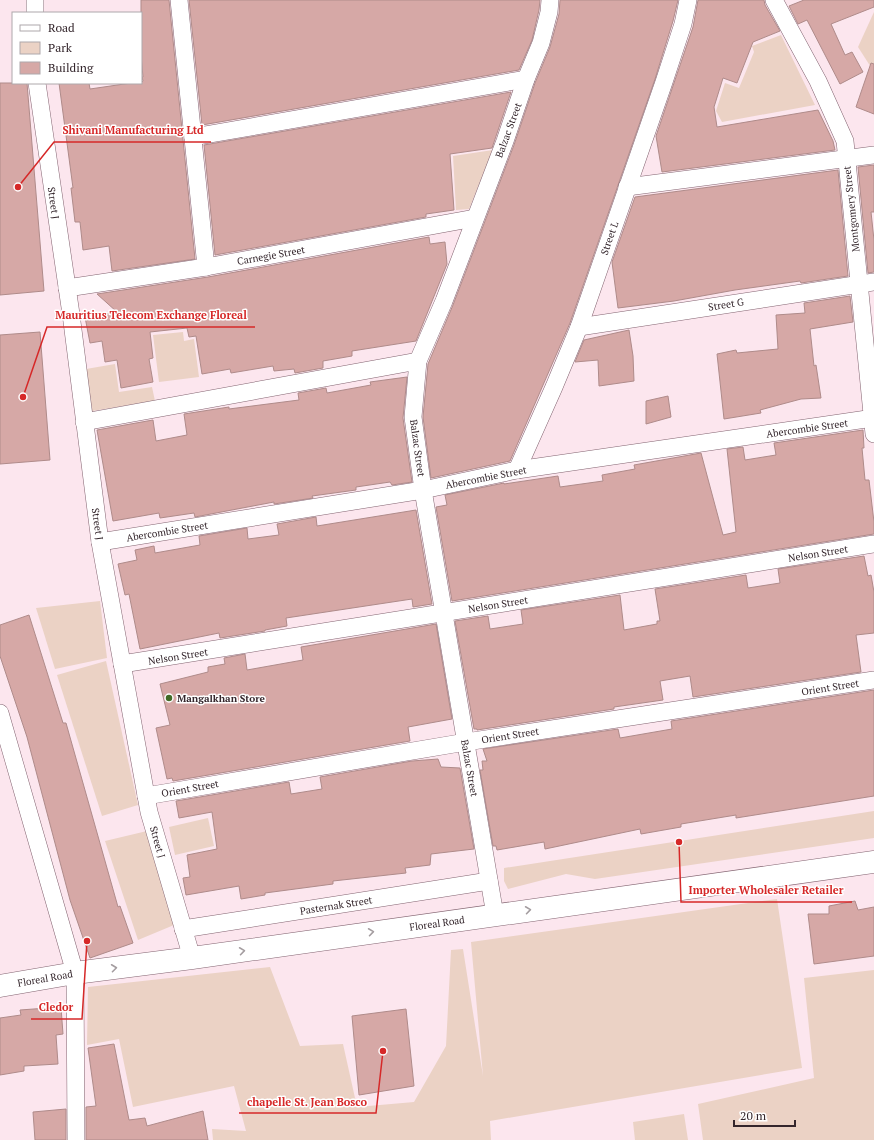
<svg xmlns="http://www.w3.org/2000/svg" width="874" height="1140" font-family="'PT Serif',serif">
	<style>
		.green { fill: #ebd2c5 }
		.building { fill: #d6a8a6; stroke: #af8b8a }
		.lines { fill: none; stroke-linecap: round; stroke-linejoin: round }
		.minor-casing { stroke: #836471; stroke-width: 18 }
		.secondary-casing { stroke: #836471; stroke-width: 23 }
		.minor { stroke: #fff; stroke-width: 17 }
		.secondary { stroke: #fff; stroke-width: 22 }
		.oneway { stroke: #a49da0 }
		.poi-dot { fill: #426b27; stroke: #fff; stroke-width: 1.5 }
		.labels { text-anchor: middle; stroke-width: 3; stroke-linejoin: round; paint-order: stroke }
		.street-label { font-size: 10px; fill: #34262c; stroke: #fff }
		.poi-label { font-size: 10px; font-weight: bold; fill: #34262c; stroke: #fff; text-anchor: start }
		.leader { fill: none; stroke: #d62828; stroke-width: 1.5 }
		.callout-dot { fill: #d62828; stroke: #fff; stroke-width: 1.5 }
		.callout-label { font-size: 11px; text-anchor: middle; font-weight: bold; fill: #d62828; stroke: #fff; stroke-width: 3; stroke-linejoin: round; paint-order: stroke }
	</style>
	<rect width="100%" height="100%" fill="#fce6ee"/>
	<g class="green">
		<polygon points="874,12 874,72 858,47"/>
		<polygon points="781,35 815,105 722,122 716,111 725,83 739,88 754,52 752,46"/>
		<polygon points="493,150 469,209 456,210 453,156"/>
		<polygon points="183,332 184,341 194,339 199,377 159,382 153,335"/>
		<polygon points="115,364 119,392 152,387 155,401 92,411 86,369"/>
		<polygon points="100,601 107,658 55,669 36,608"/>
		<polygon points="106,661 138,805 102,816 57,675"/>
		<polygon points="874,811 874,838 595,879 566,874 508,889 504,881 504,868"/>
		<polygon points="208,818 214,846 175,855 169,827"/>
		<polygon points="147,831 174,925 138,940 105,841"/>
		<polygon points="777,899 802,1068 490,1121 491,1140 213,1140 212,1129 246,1131 234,1086 133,1107 119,1039 87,1045 88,987 270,967 300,1046 343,1044 357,1107 414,1102 446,1046 451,950 463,949 483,1076 471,942"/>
		<polygon points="874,970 874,1140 703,1140 698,1104 814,1078 804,978"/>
		<polygon points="684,1114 688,1140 635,1140 633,1122"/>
	</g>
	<g class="building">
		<polygon points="141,0 169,0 195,259 112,271 109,246 83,250 80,222 75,222 71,188 73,188 59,83 89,83 90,89 131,83 141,83 143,81 142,77 143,77 141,56"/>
		<polygon points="189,0 540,0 539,10 532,40 519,70 202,125"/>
		<polygon points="560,0 678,0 673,21 655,79 570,323 510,461 431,478 423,417 428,364 453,305 514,145 535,83 550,47 559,14"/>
		<polygon points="698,0 764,0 765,5 780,31 753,42 737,83 723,78 714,107 717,127 818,110 833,141 835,150 662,172 656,136 693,27"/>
		<polygon points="804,0 874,0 874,7 831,24 845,55 852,52 863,72 840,84 807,20 798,24 789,6"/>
		<polygon points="871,63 874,64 874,114 856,107"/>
		<polygon points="0,83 27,83 44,291 0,295"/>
		<polygon points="511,92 492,148 450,154 454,210 426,214 426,217 215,255 204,145"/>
		<polygon points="874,165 874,212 871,212 874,240 874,272 868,273 858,167"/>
		<polygon points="838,170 848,276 801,283 800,281 735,290 674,301 618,308 612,262 635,197"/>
		<polygon points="429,237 430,244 445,242 447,264 416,341 352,351 352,356 323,361 323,368 295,373 294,369 274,371 273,366 231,373 230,369 202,374 196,336 189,337 187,328 150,332 153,358 149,359 153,382 121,388 117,360 105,362 102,341 90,343 85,317 117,312 97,294 208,277"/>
		<polygon points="850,296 853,322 810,329 814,366 816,365 821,398 801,399 760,410 761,413 724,419 717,354 736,350 737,353 778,349 776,315 805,313 804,303"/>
		<polygon points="629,330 633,356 634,381 599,386 598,360 575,362 584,340"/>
		<polygon points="40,332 50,460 0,464 0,335"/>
		<polygon points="407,377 403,418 412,482 392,485 390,482 356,487 356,490 312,496 313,498 274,504 274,502 195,517 194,513 160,518 159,513 113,521 97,430 153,420 156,441 187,435 184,414 229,407 229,409 299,400 298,393 326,388 327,393 371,385 370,382"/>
		<polygon points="668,396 671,417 646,424 646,401"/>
		<polygon points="863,430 864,448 862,448 865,480 869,480 874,522 874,534 452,601 436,507 447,505 445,495 504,483 504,484 558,476 560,487 603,481 602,475 635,469 634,465 701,453 723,535 736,532 727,449 743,447 745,460 776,455 774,443"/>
		<polygon points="416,510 432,604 413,607 412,599 286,618 287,626 265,630 265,631 220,638 219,633 140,649 129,594 125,595 118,564 137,560 135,550 154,546 155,553 200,545 199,536 247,528 248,539 279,535 277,524 316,517 317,526"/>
		<polygon points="864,556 868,576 871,575 874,592 874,633 856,635 861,672 693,697 690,676 660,681 663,700 614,707 614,709 477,730 477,729 474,729 455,621 488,616 490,629 523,624 521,610 620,595 624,630 657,624 657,621 660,621 655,589 746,575 748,588 780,583 778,569"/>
		<polygon points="29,615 63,723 66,723 118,907 120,906 133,943 90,958 70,900 27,737 0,656 0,625"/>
		<polygon points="436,624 452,719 408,727 410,741 173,781 172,778 167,779 156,728 170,725 160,684 208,672 208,667 225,664 224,658 245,654 247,670 303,660 301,647"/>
		<polygon points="874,690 874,796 736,818 736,815 681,824 681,827 641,834 640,829 545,849 544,842 497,850 496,846 493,846 480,770 483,770 482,761 487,761 483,749 618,729 620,738 672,729 671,721"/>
		<polygon points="438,759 441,767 460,768 474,849 431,854 430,865 405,868 406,873 333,881 333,884 265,893 265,895 241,899 239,886 186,895 183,878 190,877 187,855 217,849 212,812 179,818 176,801 289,782 291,794 322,789 320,777 412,761"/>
		<polygon points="855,901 858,910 874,907 874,956 814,964 808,914 829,914 829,906"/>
		<polygon points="61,1007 63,1034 56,1035 58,1064 24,1066 24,1071 0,1075 0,1018 21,1015 20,1010"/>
		<polygon points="406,1009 414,1086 359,1095 352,1016"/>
		<polygon points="114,1044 129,1120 145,1118 147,1126 203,1111 208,1140 86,1140 86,1107 96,1106 88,1048"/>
		<polygon points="66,1109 66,1140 35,1140 33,1112"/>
	</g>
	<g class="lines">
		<g class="minor-casing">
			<g id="minor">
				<polyline points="35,0 35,13"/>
				<polyline points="179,0 206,267"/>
				<polyline points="774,0 818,81 845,141 874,434"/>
				<polyline points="37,83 71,314 100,542 149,812 192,958"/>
				<polyline points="193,137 526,79"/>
				<polyline points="627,187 874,155"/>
				<polyline points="67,288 206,267 475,218"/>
				<polyline points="579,327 874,282"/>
				<polyline points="84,422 418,361"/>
				<polyline points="517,470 554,387 579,327 664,82 683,24 688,0"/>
				<polyline points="100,542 423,490 517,470 874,418"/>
				<polyline points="122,664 874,544"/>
				<polyline points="0,713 75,973 76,1140"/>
				<polyline points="146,796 466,742 874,680"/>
				<polyline points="495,915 423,490 413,417 418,361 444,301 505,141 526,79 541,43 549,12 550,0"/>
				<polyline points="183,929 489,881"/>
			</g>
		</g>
		<g class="secondary-casing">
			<polyline id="secondary" points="0,986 75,973 192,958 874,862"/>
		</g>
		<use href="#minor" class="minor"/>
		<use href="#secondary" class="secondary"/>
	</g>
	<defs><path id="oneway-chevron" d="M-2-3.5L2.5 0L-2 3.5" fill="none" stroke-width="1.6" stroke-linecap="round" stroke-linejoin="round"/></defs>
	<g class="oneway">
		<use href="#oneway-chevron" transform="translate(528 910) rotate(-8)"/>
		<use href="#oneway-chevron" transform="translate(371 932) rotate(-8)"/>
		<use href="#oneway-chevron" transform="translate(242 951) rotate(-8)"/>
		<use href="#oneway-chevron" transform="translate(114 968) rotate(-7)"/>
	</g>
	<circle class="poi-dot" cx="169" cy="698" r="4"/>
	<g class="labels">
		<g class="street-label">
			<text transform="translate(508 130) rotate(-70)" y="4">Balzac Street</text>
			<text transform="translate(54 203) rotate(82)" y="4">Street J</text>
			<text transform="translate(851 209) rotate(-96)" y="4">Montgomery Street</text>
			<text transform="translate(609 238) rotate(-71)" y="4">Street L</text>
			<text transform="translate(271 255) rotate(-10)" y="4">Carnegie Street</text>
			<text transform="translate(726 304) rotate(-9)" y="4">Street G</text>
			<text transform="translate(807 428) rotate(-8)" y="4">Abercombie Street</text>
			<text transform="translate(418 448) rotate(82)" y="4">Balzac Street</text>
			<text transform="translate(486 477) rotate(-11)" y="4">Abercombie Street</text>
			<text transform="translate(98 524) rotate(82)" y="4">Street J</text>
			<text transform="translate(167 531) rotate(-9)" y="4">Abercombie Street</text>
			<text transform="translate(818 553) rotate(-9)" y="4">Nelson Street</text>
			<text transform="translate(498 604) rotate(-9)" y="4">Nelson Street</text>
			<text transform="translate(178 656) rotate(-9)" y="4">Nelson Street</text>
			<text transform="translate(830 687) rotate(-9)" y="4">Orient Street</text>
			<text transform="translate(510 735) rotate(-9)" y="4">Orient Street</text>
			<text transform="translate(470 768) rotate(80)" y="4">Balzac Street</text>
			<text transform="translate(190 788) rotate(-10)" y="4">Orient Street</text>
			<text transform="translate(158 842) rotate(74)" y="4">Street J</text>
			<text transform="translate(336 905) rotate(-9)" y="4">Pasternak Street</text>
			<text transform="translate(437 923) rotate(-8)" y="4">Floreal Road</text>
			<text transform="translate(45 978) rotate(-10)" y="4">Floreal Road</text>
		</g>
		<g class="poi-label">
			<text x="177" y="702">Mangalkhan Store</text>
		</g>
	</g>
	<path class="leader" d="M18 187L54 142H211M23 397L47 327H255M679 842L681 902H852M87 941L82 1019H31M383 1051L376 1113H239"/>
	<g class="callout-dot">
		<circle cx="18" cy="187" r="4"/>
		<circle cx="23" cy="397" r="4"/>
		<circle cx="679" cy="842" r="4"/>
		<circle cx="87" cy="941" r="4"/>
		<circle cx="383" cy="1051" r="4"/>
	</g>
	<g class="callout-label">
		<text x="133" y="134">Shivani Manufacturing Ltd</text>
		<text x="151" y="319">Mauritius Telecom Exchange Floreal</text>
		<text x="766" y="894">Importer Wholesaler Retailer</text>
		<text x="56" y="1011">Cledor</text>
		<text x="307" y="1106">chapelle St. Jean Bosco</text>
	</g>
	<rect x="12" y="12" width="130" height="72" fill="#ffffff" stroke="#aea8ab"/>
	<rect x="20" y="25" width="20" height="6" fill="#ffffff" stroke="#aea8ab"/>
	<text x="48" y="32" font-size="12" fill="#34262c">Road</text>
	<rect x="20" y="42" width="20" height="12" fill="#ebd2c5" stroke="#aea8ab"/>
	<text x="48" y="52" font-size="12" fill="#34262c">Park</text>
	<rect x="20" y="62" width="20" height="12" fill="#d6a8a6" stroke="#aea8ab"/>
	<text x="48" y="72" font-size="12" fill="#34262c">Building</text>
	<path d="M734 1120v6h61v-6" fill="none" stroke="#34262c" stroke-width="2"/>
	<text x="740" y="1120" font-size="12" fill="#34262c" stroke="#ffffff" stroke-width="3" paint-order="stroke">20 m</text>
</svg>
